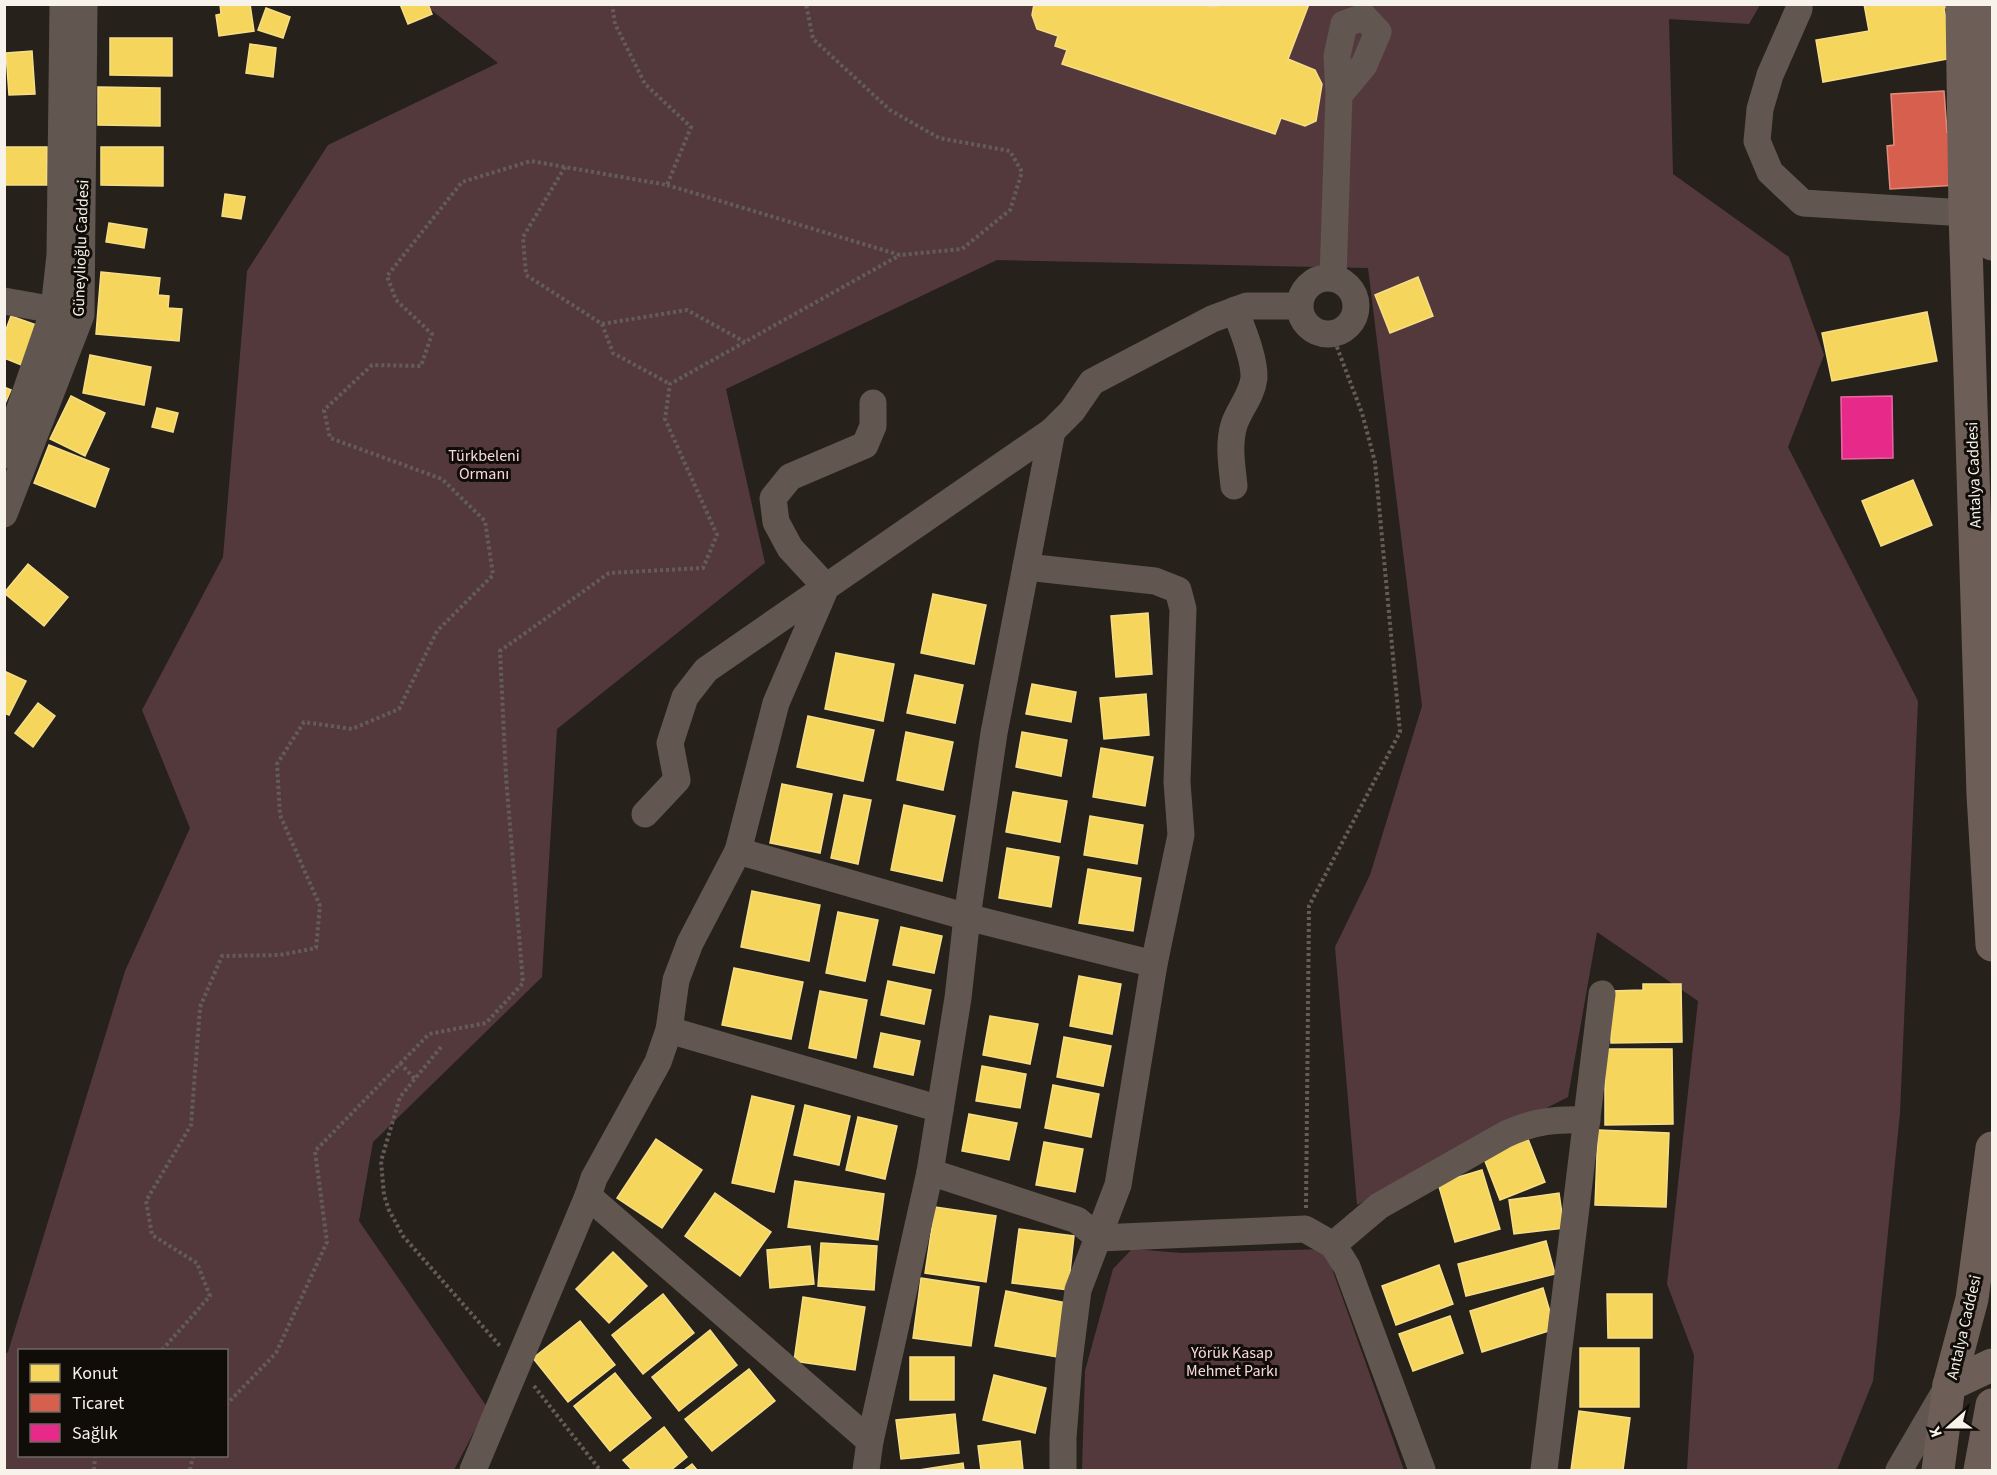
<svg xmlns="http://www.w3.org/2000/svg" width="1997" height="1475" font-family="'Source Sans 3',sans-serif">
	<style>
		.green { fill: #54393c; fill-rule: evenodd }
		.homes { fill: #f6d55c; stroke: #f6de87; stroke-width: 1.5 }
		.shops { fill: #d6604d; stroke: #e08c7c; stroke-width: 1.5 }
		.health { fill: #e7298a; stroke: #ec65a7; stroke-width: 1.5 }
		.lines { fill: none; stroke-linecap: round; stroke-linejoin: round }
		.path { stroke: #645d57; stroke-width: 4; stroke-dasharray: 3 3; stroke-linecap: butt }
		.minor { stroke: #615650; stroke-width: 27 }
		.major { stroke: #6d5e57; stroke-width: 33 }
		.labels { text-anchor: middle; stroke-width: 6; stroke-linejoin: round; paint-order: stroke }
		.street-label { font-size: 16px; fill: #f7f2ea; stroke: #100c07 }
		.park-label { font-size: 16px; fill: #f9d9dd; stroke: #100c07 }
	</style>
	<rect width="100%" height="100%" fill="#26211a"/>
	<g class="green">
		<path d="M425,5H1760L1749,24L1669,19L1673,174L1789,257L1824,355L1788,447L1918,701L1900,1113L1873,1381L1837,1470H1687L1694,1355L1667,1284L1698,1001L1597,932L1568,1097L1357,1205L1335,947L1370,875L1422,706L1368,268L997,260L726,389L765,563L557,729L542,977L373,1142L359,1221L487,1407L454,1470H5V1354L8,1352L125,971L190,828L142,710L223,557L247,271L328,145L498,63ZM20,1350H226V1456H20Z"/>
		<polygon points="1132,1249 1182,1253 1325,1249 1404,1470 1082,1470 1085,1371 1113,1269"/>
	</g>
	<g class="homes">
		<polygon points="220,4 250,4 254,31 219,36 216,15 221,14"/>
		<polygon points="400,4 428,4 432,14 408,24"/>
		<polygon points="1034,4 1204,4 1212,7 1230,4 1309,4 1288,59 1315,70 1322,84 1316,121 1305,126 1281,118 1275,134 1062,64 1067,50 1055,46 1058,36 1037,29 1032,15"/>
		<polygon points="1864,4 1954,4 1954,6 1944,8 1953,58 1823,82 1816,40 1869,31"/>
		<polygon points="266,8 290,17 283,38 258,30"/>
		<polygon points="110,38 172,38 172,76 110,75"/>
		<polygon points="250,44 276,48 273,77 246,73"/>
		<polygon points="32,51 35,94 9,95 6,53"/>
		<polygon points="98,87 160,88 160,126 98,125"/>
		<rect x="4" y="147" width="43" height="38"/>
		<polygon points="101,147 163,147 163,186 101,185"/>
		<polygon points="225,194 245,197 241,219 222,216"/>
		<polygon points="109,223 147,229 144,248 106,242"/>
		<polygon points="101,272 160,278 158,295 169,296 168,308 182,309 179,341 96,334"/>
		<polygon points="1418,277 1433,316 1390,333 1375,295"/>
		<polygon points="1927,312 1937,361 1832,381 1822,333"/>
		<polygon points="11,316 39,326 24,366 4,358 4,335"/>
		<polygon points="90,355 151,367 144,405 83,393"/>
		<polygon points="4,387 11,390 4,406"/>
		<polygon points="71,396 105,413 85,456 50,439"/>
		<polygon points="157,408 178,413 173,432 152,427"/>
		<polygon points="49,445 109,469 95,507 34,483"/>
		<polygon points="1913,480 1932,525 1881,546 1862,501"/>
		<polygon points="28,564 68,597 44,626 4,593"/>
		<polygon points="933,594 986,605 974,664 921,653"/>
		<polygon points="1148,613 1152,674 1116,677 1111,616"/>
		<polygon points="836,653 894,664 883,721 825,709"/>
		<polygon points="4,671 26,681 9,715 4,713"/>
		<polygon points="915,675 963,685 955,723 907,713"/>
		<polygon points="1032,684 1076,692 1071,722 1026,714"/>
		<polygon points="1146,694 1149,735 1104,739 1100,698"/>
		<polygon points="38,703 55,716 33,747 15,733"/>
		<polygon points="808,716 874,730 863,781 797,767"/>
		<polygon points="906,732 953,742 943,790 897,780"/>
		<polygon points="1022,732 1067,740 1061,776 1016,767"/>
		<polygon points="1101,748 1153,757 1145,806 1093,797"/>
		<polygon points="782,784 832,794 820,853 770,843"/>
		<polygon points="1013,792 1067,801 1060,842 1006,832"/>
		<polygon points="844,795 871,800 858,864 831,858"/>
		<polygon points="904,805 955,816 942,881 891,870"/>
		<polygon points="1090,816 1143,825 1137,864 1084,855"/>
		<polygon points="1007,848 1059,857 1051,907 999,898"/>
		<polygon points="1088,869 1141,878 1133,931 1079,923"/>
		<polygon points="752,891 820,905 809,961 741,947"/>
		<polygon points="838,912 878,920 865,981 826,973"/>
		<polygon points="901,927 942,936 934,973 893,965"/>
		<polygon points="734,968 803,982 791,1039 722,1025"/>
		<polygon points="1079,976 1121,984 1112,1034 1070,1026"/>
		<polygon points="888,981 931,990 924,1024 881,1015"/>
		<polygon points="1643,984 1681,984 1682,1042 1611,1043 1610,991 1643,990"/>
		<polygon points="820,991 867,1000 856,1058 809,1048"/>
		<polygon points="990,1016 1038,1024 1030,1064 983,1055"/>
		<polygon points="881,1033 920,1041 913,1075 874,1067"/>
		<polygon points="1064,1037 1111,1046 1103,1086 1057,1077"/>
		<polygon points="1605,1049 1672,1049 1673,1124 1605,1125"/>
		<polygon points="982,1066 1026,1074 1020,1108 976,1101"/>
		<polygon points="1053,1085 1099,1094 1091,1137 1045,1128"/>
		<polygon points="752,1096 794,1106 774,1192 732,1183"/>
		<polygon points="805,1105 850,1116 839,1165 794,1155"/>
		<polygon points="969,1114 1017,1123 1009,1160 962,1151"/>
		<polygon points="858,1117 897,1126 885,1179 846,1170"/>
		<polygon points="1598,1130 1669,1133 1666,1207 1595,1205"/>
		<polygon points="656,1139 702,1170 662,1228 617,1198"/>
		<polygon points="1528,1139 1545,1182 1500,1200 1483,1156"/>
		<polygon points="1044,1142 1083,1149 1075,1192 1036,1185"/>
		<polygon points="1482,1170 1500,1229 1455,1242 1438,1183"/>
		<polygon points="795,1181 884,1194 878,1240 788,1227"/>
		<polygon points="715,1193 771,1232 740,1276 685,1236"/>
		<polygon points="1559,1193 1564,1228 1514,1234 1509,1200"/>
		<polygon points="935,1207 996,1216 986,1282 925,1273"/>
		<polygon points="1019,1229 1074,1236 1068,1290 1012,1283"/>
		<polygon points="1546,1241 1555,1274 1466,1296 1458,1264"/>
		<polygon points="821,1243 877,1246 874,1290 818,1286"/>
		<polygon points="810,1246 814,1284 770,1288 767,1250"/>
		<polygon points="613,1252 647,1286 609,1323 576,1289"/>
		<polygon points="1439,1265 1453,1304 1396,1325 1382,1286"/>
		<polygon points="921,1278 979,1287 971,1346 913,1338"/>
		<polygon points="1543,1288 1555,1329 1482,1352 1470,1311"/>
		<polygon points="1006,1291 1067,1303 1057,1357 995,1346"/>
		<polygon points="663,1294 694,1333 643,1374 612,1335"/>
		<polygon points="1607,1294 1652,1294 1652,1338 1608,1338"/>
		<polygon points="803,1297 865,1307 855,1370 794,1361"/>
		<polygon points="1450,1316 1463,1353 1413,1371 1399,1334"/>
		<polygon points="580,1321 615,1365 568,1402 533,1358"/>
		<polygon points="710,1330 737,1365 679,1411 652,1377"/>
		<rect x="1580" y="1348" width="59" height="59"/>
		<rect x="910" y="1357" width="44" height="43"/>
		<polygon points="749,1369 775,1401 712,1451 685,1419"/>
		<polygon points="615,1373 651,1418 610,1451 574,1406"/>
		<polygon points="994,1375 1046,1388 1035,1433 983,1420"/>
		<polygon points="1579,1411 1630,1418 1623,1470 1571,1470"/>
		<polygon points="955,1414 959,1453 901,1459 896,1420"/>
		<polygon points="664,1427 687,1457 671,1470 632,1470 623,1460"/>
		<polygon points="1020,1441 1023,1470 981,1470 978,1446"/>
		<polygon points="963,1463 964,1470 919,1470"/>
		<polygon points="692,1464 697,1470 684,1470"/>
	</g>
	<polygon class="shops" points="1944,91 1947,132 1955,131 1958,185 1890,189 1887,146 1894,145 1891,94"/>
	<polygon class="health" points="1892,396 1893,458 1842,459 1841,397"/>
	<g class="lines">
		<g class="path">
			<polyline points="565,167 523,237 526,275 602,324 613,353 670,384"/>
			<polyline points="667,185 900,255 962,249 1010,210 1022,172 1010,151 939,138 890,110 813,39 806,4"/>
			<polyline points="602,324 687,310 745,342"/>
			<polyline points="441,1047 400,1097 381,1161 384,1195 389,1210 403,1236 500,1346"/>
			<polyline points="400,1063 415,1079"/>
			<polyline points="1306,1208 1309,906 1400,732 1375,462 1362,413 1332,334"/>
			<polyline points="162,1350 210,1296 197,1263 152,1235 146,1201 191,1125 200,1007 222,956 280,955 316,948 320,906 280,815 277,764 304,722 352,729 399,709 437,631 493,575 485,521 442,479 330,438 324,410 372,365 421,366 432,334 396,300 387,276 462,182 531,161 667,185 691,127 645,84 615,24 612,4"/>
			<polyline points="534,1386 600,1470"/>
			<polyline points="226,1405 276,1353 327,1242 315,1151 429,1034 486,1023 523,983 506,777 500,651 609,573 703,568 717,535 665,419 670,384 900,255"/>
			<polyline points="94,1470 95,1456"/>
			<polyline points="190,1470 193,1456"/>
		</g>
		<g class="minor">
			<polyline points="1799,4 1799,9 1770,75 1760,109 1757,141 1770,172 1803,203 1965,213"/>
			<circle cx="1328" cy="306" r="28"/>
			<polyline points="1333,278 1339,95 1337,56 1344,24 1364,17 1378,32 1364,65 1339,95"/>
			<polyline points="4,301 71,313"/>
			<polyline points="4,455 54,310 60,255 63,4"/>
			<path d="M1234,486C1232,466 1228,445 1234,425C1239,409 1252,396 1254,378C1255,359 1242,328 1235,310"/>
			<polyline points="4,514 81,315 84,4"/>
			<polyline points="1026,567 1155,581 1178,590 1183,609 1177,782 1181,835 1154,964 1118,1185 1078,1290 1069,1361 1063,1438 1063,1470"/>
			<polyline points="645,814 677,780 670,743 685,697 706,670 826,587 790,548 776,522 773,498 790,477 865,445 873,426 873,403"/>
			<polyline points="738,851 967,917 1154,964"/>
			<polyline points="669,1030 940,1109"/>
			<polyline points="930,1172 1077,1220 1099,1238 1305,1229 1333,1245 1347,1267 1422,1470"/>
			<path d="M1333,1245L1379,1206L1506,1134C1533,1121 1558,1119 1587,1120"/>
			<polyline points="870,1441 588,1196 594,1178 658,1062 669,1030 676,980 690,943 738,851 776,703 826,587 1052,431 1072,411 1092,382 1212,319 1247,306 1299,306"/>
			<polyline points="473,1470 588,1196"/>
			<polyline points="866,1470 870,1441 930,1172 958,998 967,917 994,733 1052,431"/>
			<polyline points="1544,1470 1602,994"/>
			<polyline points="1899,1470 1947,1388"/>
		</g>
		<g class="major">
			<polyline points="1962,4 1965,213 1983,795 1992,945"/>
			<polyline points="1989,4 1992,244"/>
			<polyline points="1949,1385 1992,1365"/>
			<polyline points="1938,1470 1949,1385 1972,1299 1992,1148"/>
			<polyline points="1980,1470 1992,1405"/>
		</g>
	</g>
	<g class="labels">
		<g class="street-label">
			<text transform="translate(80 248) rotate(-88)" y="6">Güneylioğlu Caddesi</text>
			<text transform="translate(1973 475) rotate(-92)" y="6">Antalya Caddesi</text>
			<text transform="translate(1963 1327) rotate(-77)" y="6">Antalya Caddesi</text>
		</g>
		<g class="park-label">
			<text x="484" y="461">Türkbeleni<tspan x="484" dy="18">Ormanı</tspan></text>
			<text x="1232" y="1358">Yörük Kasap<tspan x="1232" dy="18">Mehmet Parkı</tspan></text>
		</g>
	</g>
	<rect width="1997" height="1475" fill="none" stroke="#f7f2ea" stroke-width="12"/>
	<rect x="18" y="1349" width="210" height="108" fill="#100c07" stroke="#6c6862" stroke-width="1.5"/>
	<rect x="30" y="1364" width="30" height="18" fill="#f6d55c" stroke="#6c6862" stroke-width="1.5"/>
	<text x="72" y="1379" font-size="18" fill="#f7f2ea">Konut</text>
	<rect x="30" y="1394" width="30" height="18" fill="#d6604d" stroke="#6c6862" stroke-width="1.5"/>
	<text x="72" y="1409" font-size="18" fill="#f7f2ea">Ticaret</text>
	<rect x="30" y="1424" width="30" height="18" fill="#e7298a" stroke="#6c6862" stroke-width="1.5"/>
	<text x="72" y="1439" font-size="18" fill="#f7f2ea">Sağlık</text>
	<g transform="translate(1949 1427) rotate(249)" stroke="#100c07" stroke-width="4.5" paint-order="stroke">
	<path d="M0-4.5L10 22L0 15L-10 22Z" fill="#f7f2ea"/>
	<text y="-9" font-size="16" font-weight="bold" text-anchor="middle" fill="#f7f2ea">K</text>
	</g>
</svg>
